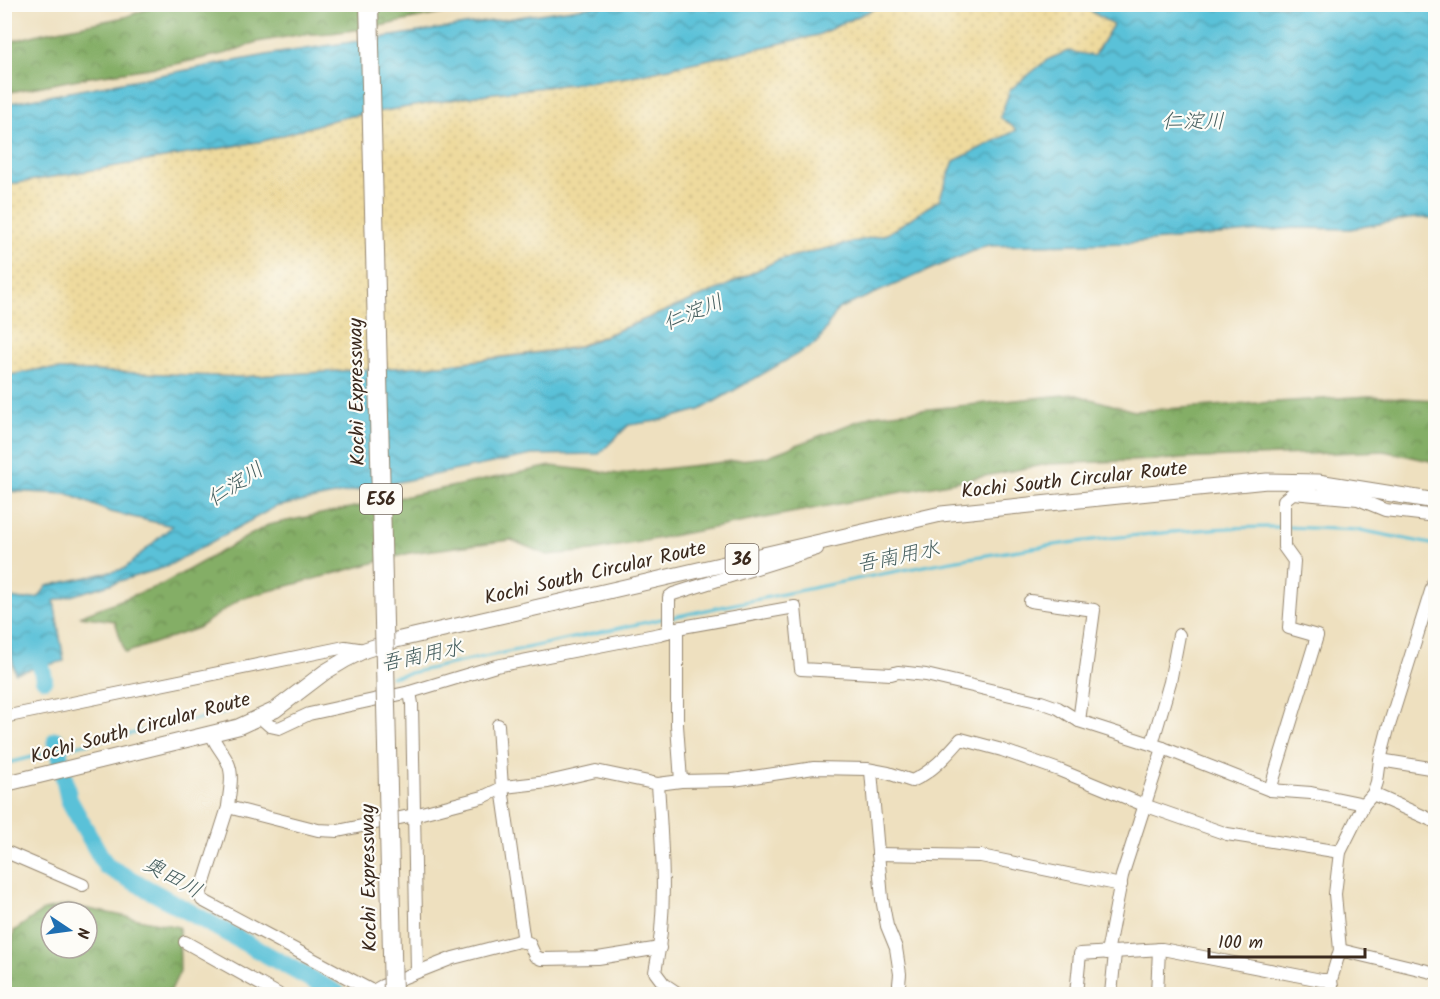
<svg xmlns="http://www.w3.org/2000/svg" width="1440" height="999" font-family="Kalam,'Klee One',sans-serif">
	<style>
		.forest { fill: url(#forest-crowns); stroke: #606c42; stroke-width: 1.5; fill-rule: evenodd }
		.sand { fill: url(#sand-dots); stroke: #94825e; stroke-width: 1.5 }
		.water { fill: url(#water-waves); stroke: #4a767b; stroke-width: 1.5 }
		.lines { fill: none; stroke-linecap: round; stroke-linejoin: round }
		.stream { stroke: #5ac1d8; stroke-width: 3 }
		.river { stroke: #5ac1d8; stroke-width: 18 }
		.minor-casing { stroke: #94856e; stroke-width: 14 }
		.major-casing { stroke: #94856e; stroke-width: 17 }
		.minor { stroke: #fff; stroke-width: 12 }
		.major { stroke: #fff; stroke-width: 15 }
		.highway-bridge-casing { stroke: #94856e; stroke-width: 20; stroke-linecap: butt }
		.highway-bridge { stroke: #fff; stroke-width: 18 }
		.labels { text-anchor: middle; stroke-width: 4.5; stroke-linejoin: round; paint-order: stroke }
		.shield { fill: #fdfcf7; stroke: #75695f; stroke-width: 1.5 }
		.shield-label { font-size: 18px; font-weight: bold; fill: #3b2a1e }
		.street-label { font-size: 20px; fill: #3b2a1e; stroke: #fdfcf7 }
		.water-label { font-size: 21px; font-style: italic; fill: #465f5f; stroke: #fdfcf7 }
	</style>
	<defs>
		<pattern id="forest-crowns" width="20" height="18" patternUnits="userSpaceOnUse" patternTransform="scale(1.5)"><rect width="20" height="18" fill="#84ae66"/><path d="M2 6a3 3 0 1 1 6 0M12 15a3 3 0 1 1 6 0" fill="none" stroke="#6d8e53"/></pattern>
		<pattern id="sand-dots" width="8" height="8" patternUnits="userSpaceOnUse" patternTransform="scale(1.5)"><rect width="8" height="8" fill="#eeda9e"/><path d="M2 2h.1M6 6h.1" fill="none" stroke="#cdbb88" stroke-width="1.8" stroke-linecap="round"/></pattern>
		<pattern id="water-waves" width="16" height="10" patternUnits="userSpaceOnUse" patternTransform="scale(1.5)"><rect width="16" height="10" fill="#5ac1d8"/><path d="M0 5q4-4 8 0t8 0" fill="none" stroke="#4c9daf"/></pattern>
	</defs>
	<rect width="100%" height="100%" fill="#fdfcf7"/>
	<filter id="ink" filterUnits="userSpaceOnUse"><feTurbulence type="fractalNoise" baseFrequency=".0167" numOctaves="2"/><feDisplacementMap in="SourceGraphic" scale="12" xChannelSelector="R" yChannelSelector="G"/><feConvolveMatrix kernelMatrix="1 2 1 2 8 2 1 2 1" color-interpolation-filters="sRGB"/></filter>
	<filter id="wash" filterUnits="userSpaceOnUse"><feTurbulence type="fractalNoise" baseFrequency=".008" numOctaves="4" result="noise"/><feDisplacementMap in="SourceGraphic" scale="24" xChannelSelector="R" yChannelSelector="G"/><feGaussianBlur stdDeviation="1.35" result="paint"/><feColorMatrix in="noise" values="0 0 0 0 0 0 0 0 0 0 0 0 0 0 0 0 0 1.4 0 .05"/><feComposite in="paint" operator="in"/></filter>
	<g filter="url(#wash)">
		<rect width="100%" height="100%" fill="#eee0bf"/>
		<g class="forest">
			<polygon points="217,4 495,5 469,8 370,28 332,33 298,35 257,42 227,53 176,64 84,78 5,93 5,43 43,33 125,17 158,5 201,5 205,7"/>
			<polygon points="1073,394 1134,411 1369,396 1435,400 1435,462 1384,451 1048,464 592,551 547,555 511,540 410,553 240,599 198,628 125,653 115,621 79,616 163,584 268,525 551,466 620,474 766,457 873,415"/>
			<path d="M68,905L179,927L180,971L169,994H5L14,931L44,910ZM51,912H87V948H51Z"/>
		</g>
		<polygon class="sand" points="882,5 1083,5 1086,8 1113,25 1093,57 1018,130 954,161 939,200 887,234 778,260 724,287 576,347 442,365 240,377 41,369 5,376 5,185 263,141 340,118 494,93 628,77 818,35"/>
		<g class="water">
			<polygon points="615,4 882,5 818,35 628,77 494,93 340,118 263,141 5,185 5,104 272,54 592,6"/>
			<polygon points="1083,5 1435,5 1435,218 1413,218 1350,229 1295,228 1129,243 985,246 838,309 818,342 700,410 657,421 629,425 599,454 532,455 275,507 166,567 54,601 64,661 15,673 5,623 5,597 22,600 39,597 47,586 124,569 172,526 110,512 68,494 5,491 5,376 41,369 240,377 442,365 576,348 724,287 778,260 887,234 939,200 954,161 1017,130 1000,117 1010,90 1047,60 1068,51 1094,56 1113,25 1086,8"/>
		</g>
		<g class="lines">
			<g class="stream">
				<polyline points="1286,527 1360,530 1436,545"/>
				<path d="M673,617C827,585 981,550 1139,535C1186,531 1232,526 1279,527"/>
				<polyline points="391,677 666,618"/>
				<polyline points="4,764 80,745 225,713"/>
			</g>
			<g class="river">
				<polyline points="36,644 44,679"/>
				<polyline points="56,740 69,800 106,866 338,994"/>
			</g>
		</g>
	</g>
	<g filter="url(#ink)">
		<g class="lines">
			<g class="minor-casing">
				<g id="minor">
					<polyline points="1030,601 1094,610 1079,721"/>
					<polyline points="677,628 677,725 681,781"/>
					<polyline points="667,632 677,628 795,607 801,669 891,674 898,672 926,675 1041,702 1058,708 1079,721 1163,748 1270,790 1311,793 1364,804"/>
					<polyline points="410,692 412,704 417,971"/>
					<polyline points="4,717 345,647 365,650"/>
					<polyline points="261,718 270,726 279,728 309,714 410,692 496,666 660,634 667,632 669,628 669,597 673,594 817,549"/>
					<polyline points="498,725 502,788 524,942"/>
					<path d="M211,733C215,745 223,752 228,763C234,776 229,793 228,807L318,830L338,831L414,815L483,797L504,787L548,782L596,771L658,784L681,781L733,780L814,768L867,769L888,773L912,781C933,771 946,756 961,739L1002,750L1059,770L1144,805L1227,834L1340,852"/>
					<polyline points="1152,744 1170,682 1179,635"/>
					<polyline points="1380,760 1436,769"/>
					<polyline points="871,771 882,899 887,926 896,948 900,974 898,994"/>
					<path d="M658,784C662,847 668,911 655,972L664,984L679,994"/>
					<polyline points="1270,790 1317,636 1289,628 1294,561 1284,547 1284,500 1293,493 1358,499 1385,510 1428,515"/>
					<polyline points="1373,794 1436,822"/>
					<polyline points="228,807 200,895 202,900 376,993"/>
					<polyline points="4,851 83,885"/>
					<polyline points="878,854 981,856 1121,885"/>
					<polyline points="185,942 278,994"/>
					<polyline points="1340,950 1436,973"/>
					<polyline points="1107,953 1122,876 1163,748"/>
					<polyline points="368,994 382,986 453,958 519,941 529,943 535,956 541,959 598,958 660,948"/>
					<polyline points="1076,994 1080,954 1162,949 1321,980 1331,980"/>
					<polyline points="1111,994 1115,953"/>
					<polyline points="1157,994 1159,949"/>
					<polyline points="1333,994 1331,980 1340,950 1335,894 1340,852 1364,804 1373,794 1377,782 1380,760 1388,729 1436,575"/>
				</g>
			</g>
			<g class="major-casing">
				<polyline id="major" points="4,784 238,727 275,710 325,672 345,660 365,650 396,640 941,514 1267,481 1318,482 1436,501"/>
			</g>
			<use href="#minor" class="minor"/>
			<use href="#major" class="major"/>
			<g class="highway-bridge-casing">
				<polyline id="highway-bridge" points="369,4 393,994"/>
			</g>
			<use href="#highway-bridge" class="highway-bridge"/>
		</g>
	</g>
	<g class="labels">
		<g class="shield">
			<rect x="360" y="484" width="42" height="30" rx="4.5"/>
			<rect x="725.5" y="544" width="33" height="30" rx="4.5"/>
		</g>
		<g class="shield-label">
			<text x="381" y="505">E56</text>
			<text x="742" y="565">36</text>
		</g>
		<g class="street-label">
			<text transform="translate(356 392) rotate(-91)" y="7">Kochi Expressway</text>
			<text transform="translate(1074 479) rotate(-6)" y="7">Kochi South Circular Route</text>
			<text transform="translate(595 572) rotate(-13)" y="7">Kochi South Circular Route</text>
			<text transform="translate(140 727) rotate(-15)" y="7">Kochi South Circular Route</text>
			<text transform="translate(368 878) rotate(-91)" y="7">Kochi Expressway</text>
		</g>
		<g class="water-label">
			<text x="1193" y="128">仁淀川</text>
			<text transform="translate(693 312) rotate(-22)" y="7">仁淀川</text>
			<text transform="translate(235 484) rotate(-33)" y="7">仁淀川</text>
			<text transform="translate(898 556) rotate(-11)" y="7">吾南用水</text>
			<text transform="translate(422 655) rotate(-12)" y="7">吾南用水</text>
			<text transform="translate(173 877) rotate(29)" y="7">奥田川</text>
		</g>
	</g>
	<rect width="1440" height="999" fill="none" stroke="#fdfcf7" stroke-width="24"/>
	<g transform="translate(69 930) rotate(103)"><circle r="28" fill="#fdfcf7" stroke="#afa8a0" stroke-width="1.5"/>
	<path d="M0-4.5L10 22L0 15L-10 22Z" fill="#1f6fb2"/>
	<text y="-9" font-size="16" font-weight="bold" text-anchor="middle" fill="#3b2a1e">N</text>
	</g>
	<path d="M1209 948v9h156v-9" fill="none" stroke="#3b2a1e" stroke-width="3"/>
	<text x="1218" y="948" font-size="18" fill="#3b2a1e" stroke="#fdfcf7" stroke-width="4.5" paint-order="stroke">100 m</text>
</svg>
